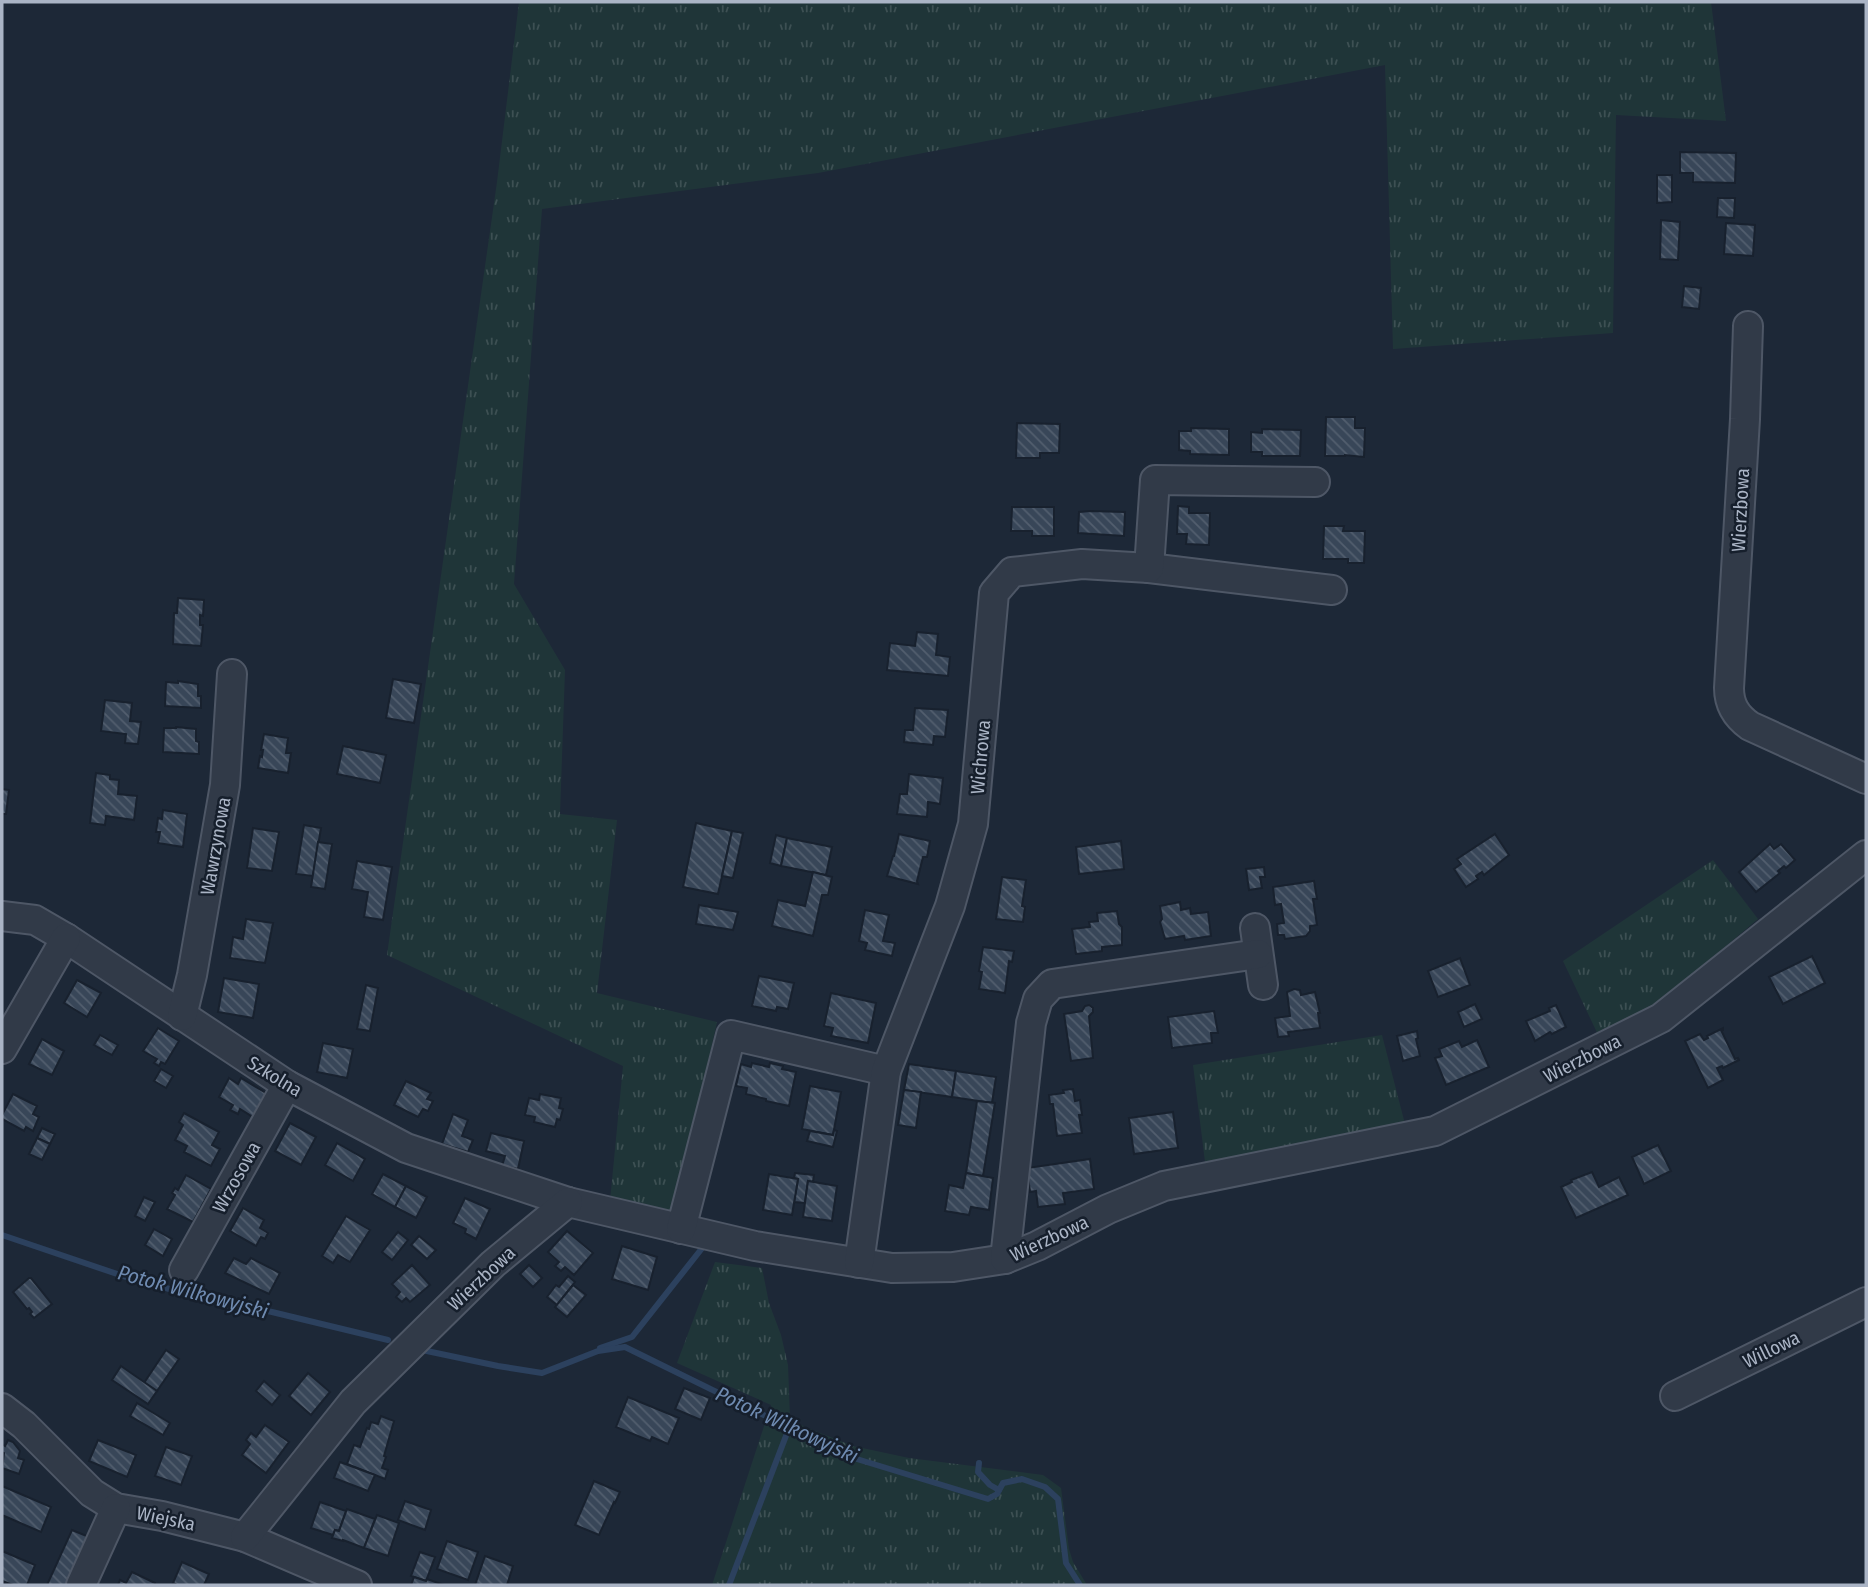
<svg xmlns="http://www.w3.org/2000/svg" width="1868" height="1587" font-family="'Fira Sans Condensed',sans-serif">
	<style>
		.grass { fill: url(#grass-tufts) }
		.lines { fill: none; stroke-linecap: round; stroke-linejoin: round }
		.stream { stroke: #2c415e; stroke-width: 6 }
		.building { fill: url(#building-back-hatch); stroke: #18212e; stroke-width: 2 }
		.minor-casing { stroke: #4e5766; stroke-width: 32 }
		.minor { stroke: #313a48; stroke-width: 28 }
		.labels { text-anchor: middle; stroke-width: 5; stroke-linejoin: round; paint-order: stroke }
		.street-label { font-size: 19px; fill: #aab4c5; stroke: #161f2c }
		.water-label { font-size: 21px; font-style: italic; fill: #6f8bb1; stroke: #161f2c }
	</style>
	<defs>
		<pattern id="grass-tufts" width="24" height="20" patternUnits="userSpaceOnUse" patternTransform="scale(1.75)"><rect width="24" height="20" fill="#1f3538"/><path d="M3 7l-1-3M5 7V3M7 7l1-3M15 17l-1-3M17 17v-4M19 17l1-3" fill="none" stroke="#3d5053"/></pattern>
		<pattern id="building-back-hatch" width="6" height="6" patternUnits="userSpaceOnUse" patternTransform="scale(1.75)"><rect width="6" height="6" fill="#384658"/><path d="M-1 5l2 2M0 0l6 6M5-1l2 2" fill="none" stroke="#525e6e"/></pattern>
	</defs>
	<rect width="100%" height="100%" fill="#1d2837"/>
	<g class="grass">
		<polygon points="519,2 1711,2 1726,121 1616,115 1613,333 1393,349 1385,65 818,173 542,209 514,584 565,670 560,814 617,820 597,993 717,1022 674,1215 610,1201 623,1066 387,955 497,182"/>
		<polygon points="1713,860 1758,919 1655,1006 1601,1041 1563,961"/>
		<polygon points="1382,1035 1406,1128 1206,1170 1193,1065"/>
		<polygon points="715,1262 762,1268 769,1303 781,1335 788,1365 790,1418 805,1427 853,1446 909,1458 1043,1475 1061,1488 1069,1549 1073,1562 1087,1585 712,1585 771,1405 677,1363"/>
	</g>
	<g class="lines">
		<g class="stream">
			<polyline points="2,1235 126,1277 184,1293 272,1312 388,1340"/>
			<polyline points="600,1348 632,1337 703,1247"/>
			<polyline points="422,1350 498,1366 542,1373 598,1351 625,1347 847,1456 988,1499 997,1494 1003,1483 1022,1479 1045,1487 1058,1499 1066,1563 1080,1585"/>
			<polyline points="979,1463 978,1472 990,1485 999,1490"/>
			<polyline points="729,1585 789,1428"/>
		</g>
	</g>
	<g class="building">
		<polygon points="1680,152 1736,153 1735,183 1693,182 1693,173 1680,173"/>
		<polygon points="1657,175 1672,175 1672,202 1657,203"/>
		<polygon points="1718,198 1735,198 1734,218 1717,217"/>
		<polygon points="1661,220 1680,222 1678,260 1660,259"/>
		<polygon points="1726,223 1755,225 1753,256 1724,254"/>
		<polygon points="1684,286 1701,288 1699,309 1682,307"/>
		<polygon points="1326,417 1355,417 1355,428 1365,428 1364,457 1345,455 1345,456 1325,456"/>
		<polygon points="1017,423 1060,424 1059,453 1040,453 1040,458 1016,458"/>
		<polygon points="1191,428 1229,429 1229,455 1190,454 1190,451 1179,450 1179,431 1191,431"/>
		<polygon points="1262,429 1301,430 1300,456 1262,456 1262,452 1251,452 1251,432 1262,433"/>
		<polygon points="1178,506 1189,507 1189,513 1210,513 1209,545 1186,544 1187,534 1177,534"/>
		<polygon points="1012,507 1054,507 1054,536 1032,536 1032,531 1011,531"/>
		<polygon points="1090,511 1125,512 1124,536 1078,533 1079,512"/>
		<polygon points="1324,526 1344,526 1343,531 1365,531 1364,563 1348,563 1348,559 1323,559"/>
		<polygon points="178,598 204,600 203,616 200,615 200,625 203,625 201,646 173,644 174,613 177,613"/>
		<polygon points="917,632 938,634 936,655 950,657 948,676 887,670 890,643 915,646"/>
		<polygon points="393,679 421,684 414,723 386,718"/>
		<polygon points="178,681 198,684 198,696 201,696 201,708 165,706 166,682 178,683"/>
		<polygon points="105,700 132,703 130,721 141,722 138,744 125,743 126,734 101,731"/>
		<polygon points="915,708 948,710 945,737 934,736 933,745 904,742 905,730 913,730"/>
		<polygon points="176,727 196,729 196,741 199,742 199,754 163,752 164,728 176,728"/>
		<polygon points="264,734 288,738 286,753 291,753 288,773 258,768 260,756 262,757 263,750 261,750"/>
		<polygon points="343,746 386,755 380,783 337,774"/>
		<polygon points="96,773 110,775 110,779 119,780 118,794 137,796 134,820 106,816 105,825 90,823"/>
		<polygon points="909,774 943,778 940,804 928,802 927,817 897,814 900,794 907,794"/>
		<polygon points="2,789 9,790 6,814 2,814"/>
		<polygon points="163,810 187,814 183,847 158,843 160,832 156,832 158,818 162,819"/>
		<polygon points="696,823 732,831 718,894 683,887"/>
		<polygon points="304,825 321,828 313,876 296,874"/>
		<polygon points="253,828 279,832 272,871 247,868"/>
		<polygon points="732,831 743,833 733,878 722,876"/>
		<polygon points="899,834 930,841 927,857 923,857 917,881 918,884 887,876 893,856 894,856"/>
		<polygon points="1495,834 1509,855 1484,875 1482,872 1476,876 1478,879 1466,887 1454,869 1461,864 1457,859"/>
		<polygon points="776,835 787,838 781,866 770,863"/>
		<polygon points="787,838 832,847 826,875 781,866"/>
		<polygon points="1121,841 1124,869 1079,874 1076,847"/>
		<polygon points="318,842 332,844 325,889 311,887"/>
		<polygon points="1770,844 1774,849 1781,844 1795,860 1786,868 1784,866 1778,871 1780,873 1756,892 1739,872"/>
		<polygon points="357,861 392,867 383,920 364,917 368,892 352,889"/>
		<polygon points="1264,867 1265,877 1260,877 1262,888 1249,890 1246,869"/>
		<polygon points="813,872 832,877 828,895 822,895 813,936 772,926 778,900 805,906"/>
		<polygon points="1002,877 1026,880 1022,906 1025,907 1023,922 996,919"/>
		<polygon points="1314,881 1317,899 1313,899 1317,925 1310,926 1310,931 1306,936 1285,939 1284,935 1278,935 1277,924 1284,923 1281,904 1275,905 1273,887"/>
		<polygon points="1180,902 1181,910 1190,908 1191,914 1208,912 1211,936 1185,940 1184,936 1165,939 1160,922 1162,919 1160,906"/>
		<polygon points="699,905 738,912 733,930 696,924"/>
		<polygon points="865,910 889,915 883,941 895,943 892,956 865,950 867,943 859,941"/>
		<polygon points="1117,911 1119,924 1122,927 1122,945 1102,947 1102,951 1076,954 1072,929 1090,927 1089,922 1098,921 1097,913"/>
		<polygon points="246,919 273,923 265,963 230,958 233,937 243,939"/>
		<polygon points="983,947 1014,951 1012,962 1009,961 1005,993 979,989 982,972 979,971"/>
		<polygon points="1812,956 1825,983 1783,1004 1769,977"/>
		<polygon points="1460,958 1470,985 1438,997 1428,971"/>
		<polygon points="759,976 794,983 788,1009 777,1007 776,1011 752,1006"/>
		<polygon points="224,978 259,984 253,1018 218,1012"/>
		<polygon points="77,980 101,993 87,1017 64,1003"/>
		<polygon points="366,985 378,988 370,1031 357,1029"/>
		<polygon points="1294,989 1300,990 1301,995 1315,992 1320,1013 1318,1013 1320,1028 1288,1032 1289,1036 1278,1037 1275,1018 1290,1016 1287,992"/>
		<polygon points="831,993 876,1003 868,1043 831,1036 833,1028 824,1026"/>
		<polygon points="1475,1004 1482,1019 1464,1027 1458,1012"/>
		<polygon points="1089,1005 1093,1008 1093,1012 1089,1016 1093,1058 1071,1061 1064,1014 1082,1011 1085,1006"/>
		<polygon points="1556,1005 1566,1027 1552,1034 1550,1032 1535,1041 1526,1021 1550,1011 1549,1008"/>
		<polygon points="1214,1011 1218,1033 1211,1033 1212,1043 1172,1048 1168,1017"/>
		<polygon points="158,1028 179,1041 165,1064 161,1062 159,1066 154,1063 157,1059 143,1051"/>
		<polygon points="1723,1028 1723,1030 1721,1030 1735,1059 1738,1058 1739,1060 1723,1068 1722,1066 1717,1068 1723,1080 1708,1088 1685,1041 1700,1034 1704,1040 1708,1038 1707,1036"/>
		<polygon points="1417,1031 1418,1038 1416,1039 1420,1056 1403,1061 1397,1036"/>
		<polygon points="100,1035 118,1045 112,1055 94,1045"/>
		<polygon points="42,1039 64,1051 52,1075 29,1064"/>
		<polygon points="1477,1040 1489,1067 1446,1085 1435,1058 1442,1056 1439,1049 1459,1041 1462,1047"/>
		<polygon points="323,1043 353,1049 347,1078 317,1072"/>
		<polygon points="752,1063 769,1067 770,1063 783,1066 782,1069 796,1072 789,1106 766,1101 766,1099 746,1094 747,1088 736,1086 741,1064 751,1067"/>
		<polygon points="909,1064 956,1071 952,1097 904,1090"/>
		<polygon points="161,1069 173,1076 166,1088 154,1081"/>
		<polygon points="956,1071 996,1077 992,1103 952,1097"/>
		<polygon points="229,1078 238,1084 241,1078 266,1093 253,1117 240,1109 238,1114 230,1110 233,1105 219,1097"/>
		<polygon points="406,1081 431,1093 427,1099 433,1101 428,1111 423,1109 418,1117 394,1105"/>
		<polygon points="810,1086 841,1092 833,1135 802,1129"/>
		<polygon points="1073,1089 1075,1101 1080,1100 1082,1115 1079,1115 1082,1133 1057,1136 1053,1104 1050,1104 1049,1095 1064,1093 1063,1090"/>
		<polygon points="904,1090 921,1092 916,1128 898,1125"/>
		<polygon points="13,1094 37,1106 33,1114 39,1117 33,1131 26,1127 24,1131 2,1119 2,1115"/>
		<polygon points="540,1094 561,1098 559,1108 563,1109 560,1120 557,1119 555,1127 534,1122 535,1117 525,1115 529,1098 539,1100"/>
		<polygon points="977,1101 995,1103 983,1176 966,1173"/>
		<polygon points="1173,1112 1178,1148 1134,1154 1129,1118"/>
		<polygon points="184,1113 219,1132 212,1145 220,1149 211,1166 184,1152 187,1146 175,1140 183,1125 179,1122"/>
		<polygon points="453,1114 468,1120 462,1136 473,1140 468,1152 442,1144"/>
		<polygon points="290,1123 316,1137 301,1165 275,1151"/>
		<polygon points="42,1128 55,1134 50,1144 37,1138"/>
		<polygon points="834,1130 837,1131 833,1147 807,1141 810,1131 833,1135"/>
		<polygon points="491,1133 524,1141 518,1169 502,1166 505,1156 486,1151"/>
		<polygon points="37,1138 50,1144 42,1160 29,1154"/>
		<polygon points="337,1143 365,1159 353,1181 325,1165"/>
		<polygon points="1658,1145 1671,1171 1644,1184 1632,1157"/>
		<polygon points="1090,1159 1094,1189 1063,1193 1065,1204 1038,1207 1036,1191 1030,1192 1027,1168"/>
		<polygon points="1592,1172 1599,1187 1619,1177 1628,1195 1576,1218 1561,1187 1572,1182 1571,1180"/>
		<polygon points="795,1173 814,1175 813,1182 808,1181 805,1203 794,1202 798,1179 794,1178"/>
		<polygon points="966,1173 993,1178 989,1210 971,1207 969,1215 945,1211 949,1185 963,1188"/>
		<polygon points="383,1174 406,1186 395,1207 372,1194"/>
		<polygon points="769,1174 798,1179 792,1215 763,1210"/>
		<polygon points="186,1175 211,1189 193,1222 167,1209 175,1195 172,1193 175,1188 178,1190"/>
		<polygon points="808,1181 837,1186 832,1221 803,1217"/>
		<polygon points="406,1186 427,1197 416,1218 395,1207"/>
		<polygon points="144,1197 155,1202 145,1221 135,1216"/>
		<polygon points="465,1198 490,1209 476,1239 465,1233 466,1229 453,1223"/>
		<polygon points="243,1208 264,1220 260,1228 268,1233 265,1239 261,1237 256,1246 230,1231"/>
		<polygon points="346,1216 370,1230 350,1262 338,1255 333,1263 322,1256"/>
		<polygon points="154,1229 172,1239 163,1256 145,1245"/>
		<polygon points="567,1231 593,1253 574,1275 565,1267 561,1271 555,1266 559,1262 548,1252"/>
		<polygon points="398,1232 408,1240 392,1260 382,1252"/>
		<polygon points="419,1236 436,1250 427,1259 411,1245"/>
		<polygon points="622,1246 657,1257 648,1290 612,1279"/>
		<polygon points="234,1258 246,1264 251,1258 280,1273 269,1294 225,1273"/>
		<polygon points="412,1265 430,1285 410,1302 406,1298 402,1302 396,1297 400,1292 392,1284"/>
		<polygon points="529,1265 542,1278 533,1287 520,1274"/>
		<polygon points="568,1276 575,1282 557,1305 547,1297 556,1285 559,1287"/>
		<polygon points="29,1278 31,1278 52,1304 34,1318 30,1314 32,1312 29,1308 27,1309 13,1292"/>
		<polygon points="573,1285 586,1295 567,1317 555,1307"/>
		<polygon points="166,1350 179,1359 157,1391 144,1383"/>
		<polygon points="121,1366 157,1391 148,1404 112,1380"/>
		<polygon points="308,1373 330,1392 311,1415 289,1396"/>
		<polygon points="264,1381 280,1395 272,1405 256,1391"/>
		<polygon points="684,1388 710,1398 701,1420 675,1409"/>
		<polygon points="628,1397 679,1418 668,1444 652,1437 650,1441 616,1427"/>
		<polygon points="137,1403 170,1423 163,1435 130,1416"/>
		<polygon points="381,1416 394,1421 384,1456 386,1457 382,1468 388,1470 385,1479 347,1464 354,1445 360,1447 367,1428 369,1429 371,1422 378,1424"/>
		<polygon points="265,1425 289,1442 266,1473 242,1455 250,1444 246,1440 251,1433 256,1437"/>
		<polygon points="8,1440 13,1442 20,1451 18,1458 24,1460 19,1474 2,1468 4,1453 2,1452 2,1444 5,1446"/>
		<polygon points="98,1440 136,1455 127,1477 89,1461"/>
		<polygon points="166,1447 192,1456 181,1485 155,1476"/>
		<polygon points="340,1462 375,1475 368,1491 334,1478"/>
		<polygon points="594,1481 620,1492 615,1503 614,1502 599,1535 575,1525"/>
		<polygon points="2,1486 51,1507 41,1532 2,1515"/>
		<polygon points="405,1501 431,1510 425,1530 398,1520"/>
		<polygon points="320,1502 346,1511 339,1531 335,1530 333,1535 311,1528"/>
		<polygon points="347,1509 375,1519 364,1548 343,1540 343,1541 332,1538 335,1530 339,1531"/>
		<polygon points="377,1515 399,1523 388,1556 364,1548"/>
		<polygon points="72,1530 94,1539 73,1585 47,1585"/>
		<polygon points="447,1541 478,1552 468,1580 437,1569"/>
		<polygon points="2,1551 35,1565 27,1585 13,1585 2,1581"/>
		<polygon points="420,1552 435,1557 426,1581 411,1576"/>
		<polygon points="485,1556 513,1566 507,1585 475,1585"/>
		<polygon points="182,1562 209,1574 204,1585 177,1585 173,1583"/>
		<polygon points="132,1572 155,1583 155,1585 118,1585 120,1580 126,1583"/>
		<polygon points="414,1577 426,1581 427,1579 444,1585 411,1585"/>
	</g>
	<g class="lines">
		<g class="minor-casing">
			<g id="minor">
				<path d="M1748,326L1745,419L1729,688C1729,705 1736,716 1750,726L1866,779"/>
				<polyline points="1149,568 1332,590"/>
				<polyline points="2,916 35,920 66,938 287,1085 406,1148 568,1202 755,1246 892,1268 953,1267 1005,1259 1037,1246 1108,1209 1164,1186 1435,1131 1661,1018 1866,855"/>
				<polyline points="1255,928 1263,985"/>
				<polyline points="182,1016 192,975 225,785 232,674"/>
				<polyline points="2,1049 66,938"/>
				<polyline points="681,1229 731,1035 886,1071"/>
				<polyline points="1005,1259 1031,1023 1038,999 1052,984 1258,954"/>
				<polyline points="859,1263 886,1071 950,906 973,824 994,593 1012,572 1082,564 1149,568 1155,480 1315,482"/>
				<polyline points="184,1270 287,1085"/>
				<polyline points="1675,1396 1866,1302"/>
				<polyline points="2,1408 24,1425 92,1493 116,1508 162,1516 245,1537 357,1585"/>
				<polyline points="245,1537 353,1402 493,1264 568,1202"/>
				<polyline points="81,1585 116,1508"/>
			</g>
		</g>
		<use href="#minor" class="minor"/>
	</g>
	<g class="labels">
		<g class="street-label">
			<text transform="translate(1740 510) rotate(-87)" y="7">Wierzbowa</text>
			<text transform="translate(980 757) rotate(-85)" y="7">Wichrowa</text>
			<text transform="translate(215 846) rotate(-80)" y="7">Wawrzynowa</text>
			<text transform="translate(1582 1058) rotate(-27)" y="7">Wierzbowa</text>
			<text transform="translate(275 1076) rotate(31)" y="7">Szkolna</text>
			<text transform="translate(236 1177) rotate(-61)" y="7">Wrzosowa</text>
			<text transform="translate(1049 1238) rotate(-25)" y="7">Wierzbowa</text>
			<text transform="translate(481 1278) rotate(-43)" y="7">Wierzbowa</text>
			<text transform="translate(1771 1349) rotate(-26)" y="7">Willowa</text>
			<text transform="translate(166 1518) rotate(12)" y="7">Wiejska</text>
		</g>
		<g class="water-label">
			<text transform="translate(193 1292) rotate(15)" y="7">Potok Wilkowyjski</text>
			<text transform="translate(787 1425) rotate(25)" y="7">Potok Wilkowyjski</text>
		</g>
	</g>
	<rect width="1868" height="1587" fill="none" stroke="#aab4c5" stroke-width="7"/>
</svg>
